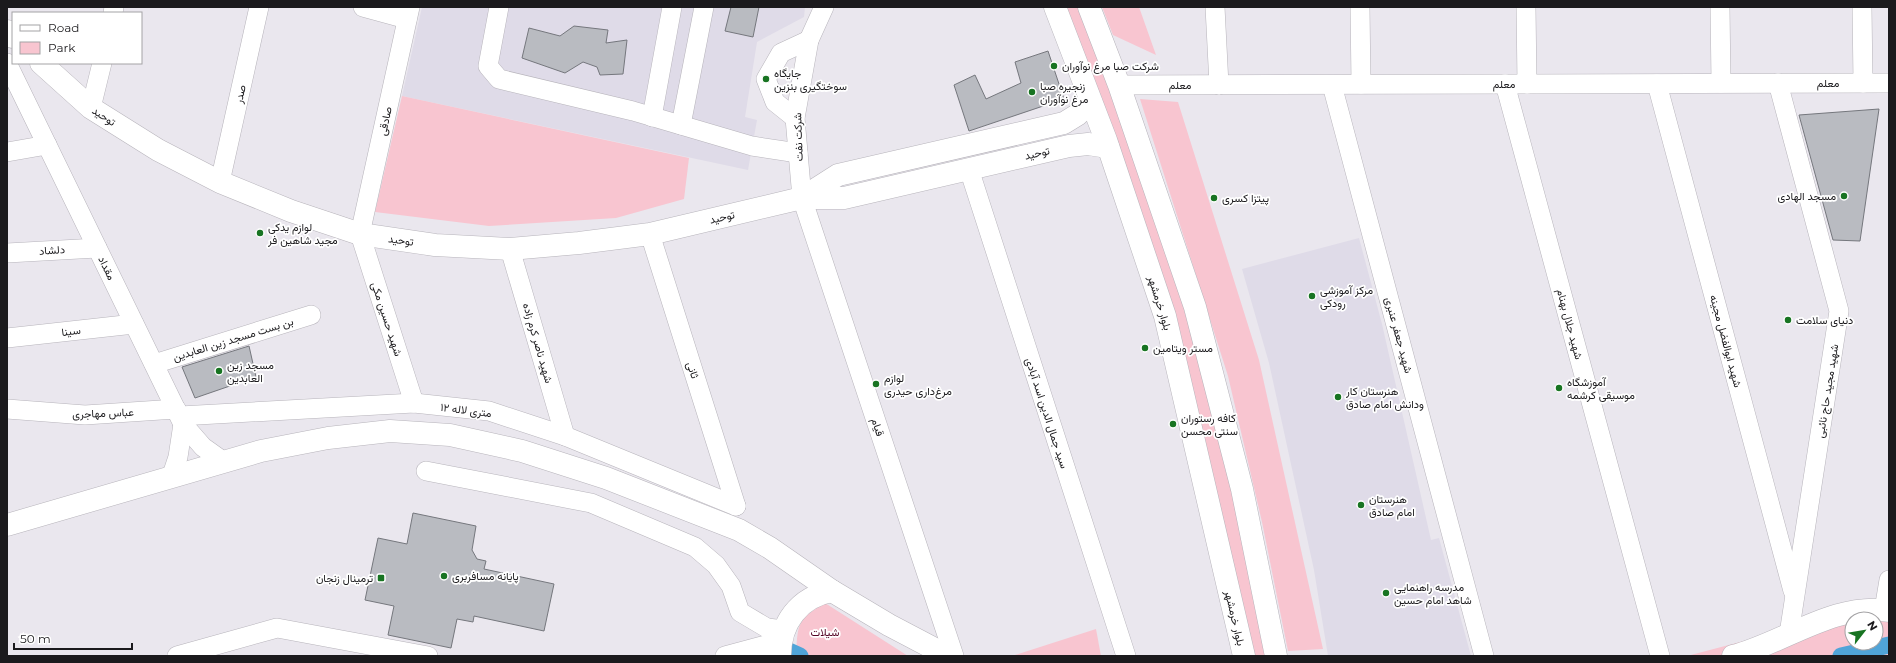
<svg xmlns="http://www.w3.org/2000/svg" width="1896" height="663" font-family="Montserrat,Vazirmatn,sans-serif">
	<style>
		.built { fill: #dfdbe8 }
		.green { fill: #f8c5d0; fill-rule: evenodd }
		.lines { fill: none; stroke-linecap: round; stroke-linejoin: round }
		.canal { stroke: #50a4d8; stroke-width: 17 }
		.building { fill: #b9bbc1; stroke: #75777d }
		.minor-casing { stroke: #b7b4bb; stroke-width: 20 }
		.major-casing { stroke: #b7b4bb; stroke-width: 23 }
		.minor { stroke: #fff; stroke-width: 19 }
		.major { stroke: #fff; stroke-width: 22 }
		.poi-dot { fill: #187422; stroke: #fff; stroke-width: 1.5 }
		.labels { text-anchor: middle; stroke-width: 3.5; stroke-linejoin: round; paint-order: stroke }
		.poi-label { font-size: 11px; fill: #1b1a1d; stroke: #fff; text-anchor: start }
		.street-label { font-size: 11px; fill: #1b1a1d; stroke: #fff }
		.park-label { font-size: 11px; fill: #520022; stroke: #fff }
	</style>
	<rect width="100%" height="100%" fill="#eae7ee"/>
	<g class="built">
		<polygon points="422,7 805,7 804,17 757,42 745,117 757,120 748,170 402,96"/>
		<polygon points="1359,238 1382,324 1431,540 1439,538 1471,656 1328,656 1314,570 1269,363 1242,269"/>
	</g>
	<g class="green">
		<polygon points="1064,7 1082,7 1189,311 1234,490 1269,656 1251,656 1172,313"/>
		<polygon points="1102,7 1139,7 1156,55 1113,35"/>
		<polygon points="402,96 689,158 684,199 616,218 489,226 375,212"/>
		<polygon points="1140,99 1178,102 1259,360 1323,649 1288,651 1262,522 1228,376"/>
		<path d="M825,603L908,656H796C798,625 796,620 825,603Z"/>
		<path d="M1865,609L1889,615V656H1687ZM1852,619H1876V643H1852Z"/>
		<polygon points="1096,629 1101,656 1012,656"/>
	</g>
	<g class="lines">
		<g class="canal">
			<polyline points="780,647 800,656"/>
			<polyline points="1841,656 1889,645"/>
		</g>
	</g>
	<g class="building">
		<polygon points="731,7 759,7 753,37 725,31"/>
		<polygon points="574,26 608,30 606,43 627,40 623,74 600,75 597,67 583,62 565,73 522,58 529,28 560,36"/>
		<polygon points="1048,51 1064,99 969,131 954,85 975,75 986,99 1021,83 1015,62"/>
		<polygon points="1879,109 1860,241 1833,240 1799,115"/>
		<polygon points="249,346 256,377 195,398 182,367"/>
		<polygon points="413,513 476,526 472,550 477,559 486,561 484,569 554,584 544,631 474,616 473,622 457,619 451,648 388,635 394,606 365,600 378,538 407,544"/>
	</g>
	<g class="lines">
		<g class="minor-casing">
			<g id="minor">
				<polyline points="363,7 407,19"/>
				<polyline points="410,7 360,234 414,403"/>
				<polyline points="499,7 488,66 499,79 633,111 752,146 798,153"/>
				<polyline points="824,7 809,40 795,118 802,198 954,656"/>
				<polyline points="1215,7 1219,85"/>
				<polyline points="1360,7 1361,84"/>
				<polyline points="1526,7 1527,84"/>
				<polyline points="1720,7 1721,83"/>
				<polyline points="1862,7 1863,83"/>
				<polyline points="113,13 114,7"/>
				<polyline points="7,63 183,424 203,447 224,462"/>
				<polyline points="1778,83 1839,311 1789,634"/>
				<polyline points="1505,84 1660,656"/>
				<polyline points="1657,84 1793,591"/>
				<polyline points="1119,85 1889,83"/>
				<polyline points="1332,85 1484,656"/>
				<polyline points="91,108 102,63"/>
				<polyline points="652,117 672,7"/>
				<polyline points="795,118 775,102 766,79 781,53 809,40"/>
				<polyline points="681,125 704,7"/>
				<polyline points="7,152 47,145"/>
				<polyline points="969,169 1126,656"/>
				<polyline points="220,182 259,7"/>
				<polyline points="650,234 736,506"/>
				<polyline points="510,249 565,436"/>
				<polyline points="7,253 97,248"/>
				<polyline points="7,338 134,324"/>
				<polyline points="154,364 311,315"/>
				<polyline points="7,409 85,415 176,409"/>
				<polyline points="180,416 414,403 489,411 565,436 736,506"/>
				<polyline points="426,471 591,503 695,547 716,565 731,586 740,612 767,628 784,630"/>
				<polyline points="171,478 178,457 183,424"/>
				<polyline points="1884,610 1889,580"/>
				<polyline points="177,656 277,628 428,656"/>
				<polyline points="725,656 766,645 780,647"/>
			</g>
		</g>
		<g class="major-casing">
			<g id="major">
				<polyline points="1055,7 1106,140 1165,316 1244,656"/>
				<polyline points="1089,7 1119,85 1195,307 1242,489 1276,656"/>
				<polyline points="7,31 13,37"/>
				<polyline points="41,63 91,108 158,150 220,182 291,211 360,234 435,245 510,249 579,243 650,234 802,198 844,198 1069,146 1088,144 1108,147"/>
				<polyline points="802,198 838,175 1064,123 1077,115 1091,102"/>
				<polyline points="7,525 261,451 328,438 390,431 450,435 522,451 606,478 739,530 770,548 832,591 889,625 948,656"/>
				<path d="M780,656C780,623 799,597 832,591"/>
				<path d="M1733,656C1784,643 1834,602 1889,611"/>
			</g>
		</g>
		<use href="#minor" class="minor"/>
		<use href="#major" class="major"/>
	</g>
	<g class="poi-dot">
		<circle cx="1054" cy="66" r="4"/>
		<circle cx="766" cy="79" r="4"/>
		<circle cx="1032" cy="92" r="4"/>
		<circle cx="1844" cy="196" r="4"/>
		<circle cx="1214" cy="198" r="4"/>
		<circle cx="260" cy="233" r="4"/>
		<circle cx="1312" cy="296" r="4"/>
		<circle cx="1788" cy="320" r="4"/>
		<circle cx="1145" cy="348" r="4"/>
		<circle cx="219" cy="371" r="4"/>
		<circle cx="876" cy="384" r="4"/>
		<circle cx="1559" cy="388" r="4"/>
		<circle cx="1338" cy="397" r="4"/>
		<circle cx="1173" cy="424" r="4"/>
		<circle cx="1361" cy="505" r="4"/>
		<circle cx="444" cy="576" r="4"/>
		<rect x="377" y="574" width="8" height="8" rx="2"/>
		<circle cx="1386" cy="593" r="4"/>
	</g>
	<g class="labels">
		<g class="poi-label">
			<text x="1062" y="70">شرکت صبا مرغ نوآوران</text>
			<text x="774" y="77">جایگاه<tspan x="774" dy="13">سوختگیرى بنزین</tspan></text>
			<text x="1040" y="90">زنجیره صبا<tspan x="1040" dy="13">مرغ نوآوران</tspan></text>
			<text x="1836" y="200" text-anchor="end">مسجد الهادی</text>
			<text x="1222" y="202">پیتزا کسری</text>
			<text x="268" y="231">لوازم یدکی<tspan x="268" dy="13">مجید شاهین فر</tspan></text>
			<text x="1320" y="294">مرکز آموزشی<tspan x="1320" dy="13">رودکی</tspan></text>
			<text x="1796" y="324">دنیای سلامت</text>
			<text x="1153" y="352">مستر ویتامین</text>
			<text x="227" y="369">مسجد زین<tspan x="227" dy="13">العابدین</tspan></text>
			<text x="884" y="382">لوازم<tspan x="884" dy="13">مرغ‌داری حیدری</tspan></text>
			<text x="1567" y="386">آموزشگاه<tspan x="1567" dy="13">موسیقی کرشمه</tspan></text>
			<text x="1346" y="395">هنرستان کار<tspan x="1346" dy="13">ودانش امام صادق</tspan></text>
			<text x="1181" y="422">کافه رستوران<tspan x="1181" dy="13">سنتی محسن</tspan></text>
			<text x="1369" y="503">هنرستان<tspan x="1369" dy="13">امام صادق</tspan></text>
			<text x="452" y="580">پایانه مسافربری</text>
			<text x="373" y="582" text-anchor="end">ترمینال زنجان</text>
			<text x="1394" y="591">مدرسه راهنمایی<tspan x="1394" dy="13">شاهد امام حسین</tspan></text>
		</g>
		<g class="street-label">
			<text x="1828" y="87">معلم</text>
			<text x="1504" y="88">معلم</text>
			<text x="1180" y="89">معلم</text>
			<text transform="translate(240 94) rotate(-78)" y="4">صدر</text>
			<text transform="translate(104 116) rotate(33)" y="4">توحید</text>
			<text transform="translate(385 121) rotate(-78)" y="4">صادقی</text>
			<text transform="translate(798 137) rotate(-92)" y="4">شرکت نفت</text>
			<text transform="translate(1037 153) rotate(-13)" y="4">توحید</text>
			<text transform="translate(722 217) rotate(-13)" y="4">توحید</text>
			<text transform="translate(401 240) rotate(8)" y="4">توحید</text>
			<text transform="translate(52 250) rotate(-4)" y="4">دلشاد</text>
			<text transform="translate(107 268) rotate(64)" y="4">مقداد</text>
			<text transform="translate(1160 303) rotate(73)" y="4">بلوار خرمشهر</text>
			<text transform="translate(387 319) rotate(72)" y="4">شهید حسین مکی</text>
			<text transform="translate(1570 324) rotate(75)" y="4">شهید جلال بهنام</text>
			<text transform="translate(71 331) rotate(-7)" y="4">سینا</text>
			<text transform="translate(1399 335) rotate(75)" y="4">شهید جعفر عنبری</text>
			<text transform="translate(233 339) rotate(-17)" y="4">بن بست مسجد زین العابدین</text>
			<text transform="translate(1726 341) rotate(75)" y="4">شهید ابوالفضل مجینه</text>
			<text transform="translate(538 343) rotate(74)" y="4">شهید ناصر کرم زاده</text>
			<text transform="translate(693 370) rotate(72)" y="4">ثانی</text>
			<text transform="translate(1827 391) rotate(-81)" y="4">شهید مجید حاج نائبی</text>
			<text transform="translate(466 410) rotate(7)" y="4">۱۲ متری لاله</text>
			<text transform="translate(103 413) rotate(-2)" y="4">عباس مهاجری</text>
			<text transform="translate(1047 413) rotate(72)" y="4">سید جمال الدین اسد آبادی</text>
			<text transform="translate(878 427) rotate(72)" y="4">قیام</text>
			<text transform="translate(1235 618) rotate(77)" y="4">بلوار خرمشهر</text>
		</g>
		<g class="park-label">
			<text x="825" y="636">شیلات</text>
		</g>
	</g>
	<rect width="1896" height="663" fill="none" stroke="#1b1a1d" stroke-width="16"/>
	<rect x="12" y="12" width="130" height="52" fill="#ffffff" stroke="#a4a3a5"/>
	<rect x="20" y="25" width="20" height="6" fill="#ffffff" stroke="#a4a3a5"/>
	<text x="48" y="32" font-size="12" fill="#1b1a1d">Road</text>
	<rect x="20" y="42" width="20" height="12" fill="#f8c5d0" stroke="#a4a3a5"/>
	<text x="48" y="52" font-size="12" fill="#1b1a1d">Park</text>
	<g transform="translate(1864 631) rotate(59)"><circle r="19" fill="#ffffff" stroke="#a4a3a5"/>
	<path d="M0-3L7 15L0 10L-7 15Z" fill="#187422"/>
	<text y="-6" font-size="11" font-weight="bold" text-anchor="middle" fill="#1b1a1d">N</text>
	</g>
	<path d="M14 643v6h118v-6" fill="none" stroke="#1b1a1d" stroke-width="2"/>
	<text x="20" y="643" font-size="12" fill="#1b1a1d" stroke="#ffffff" stroke-width="3" paint-order="stroke">50 m</text>
</svg>
